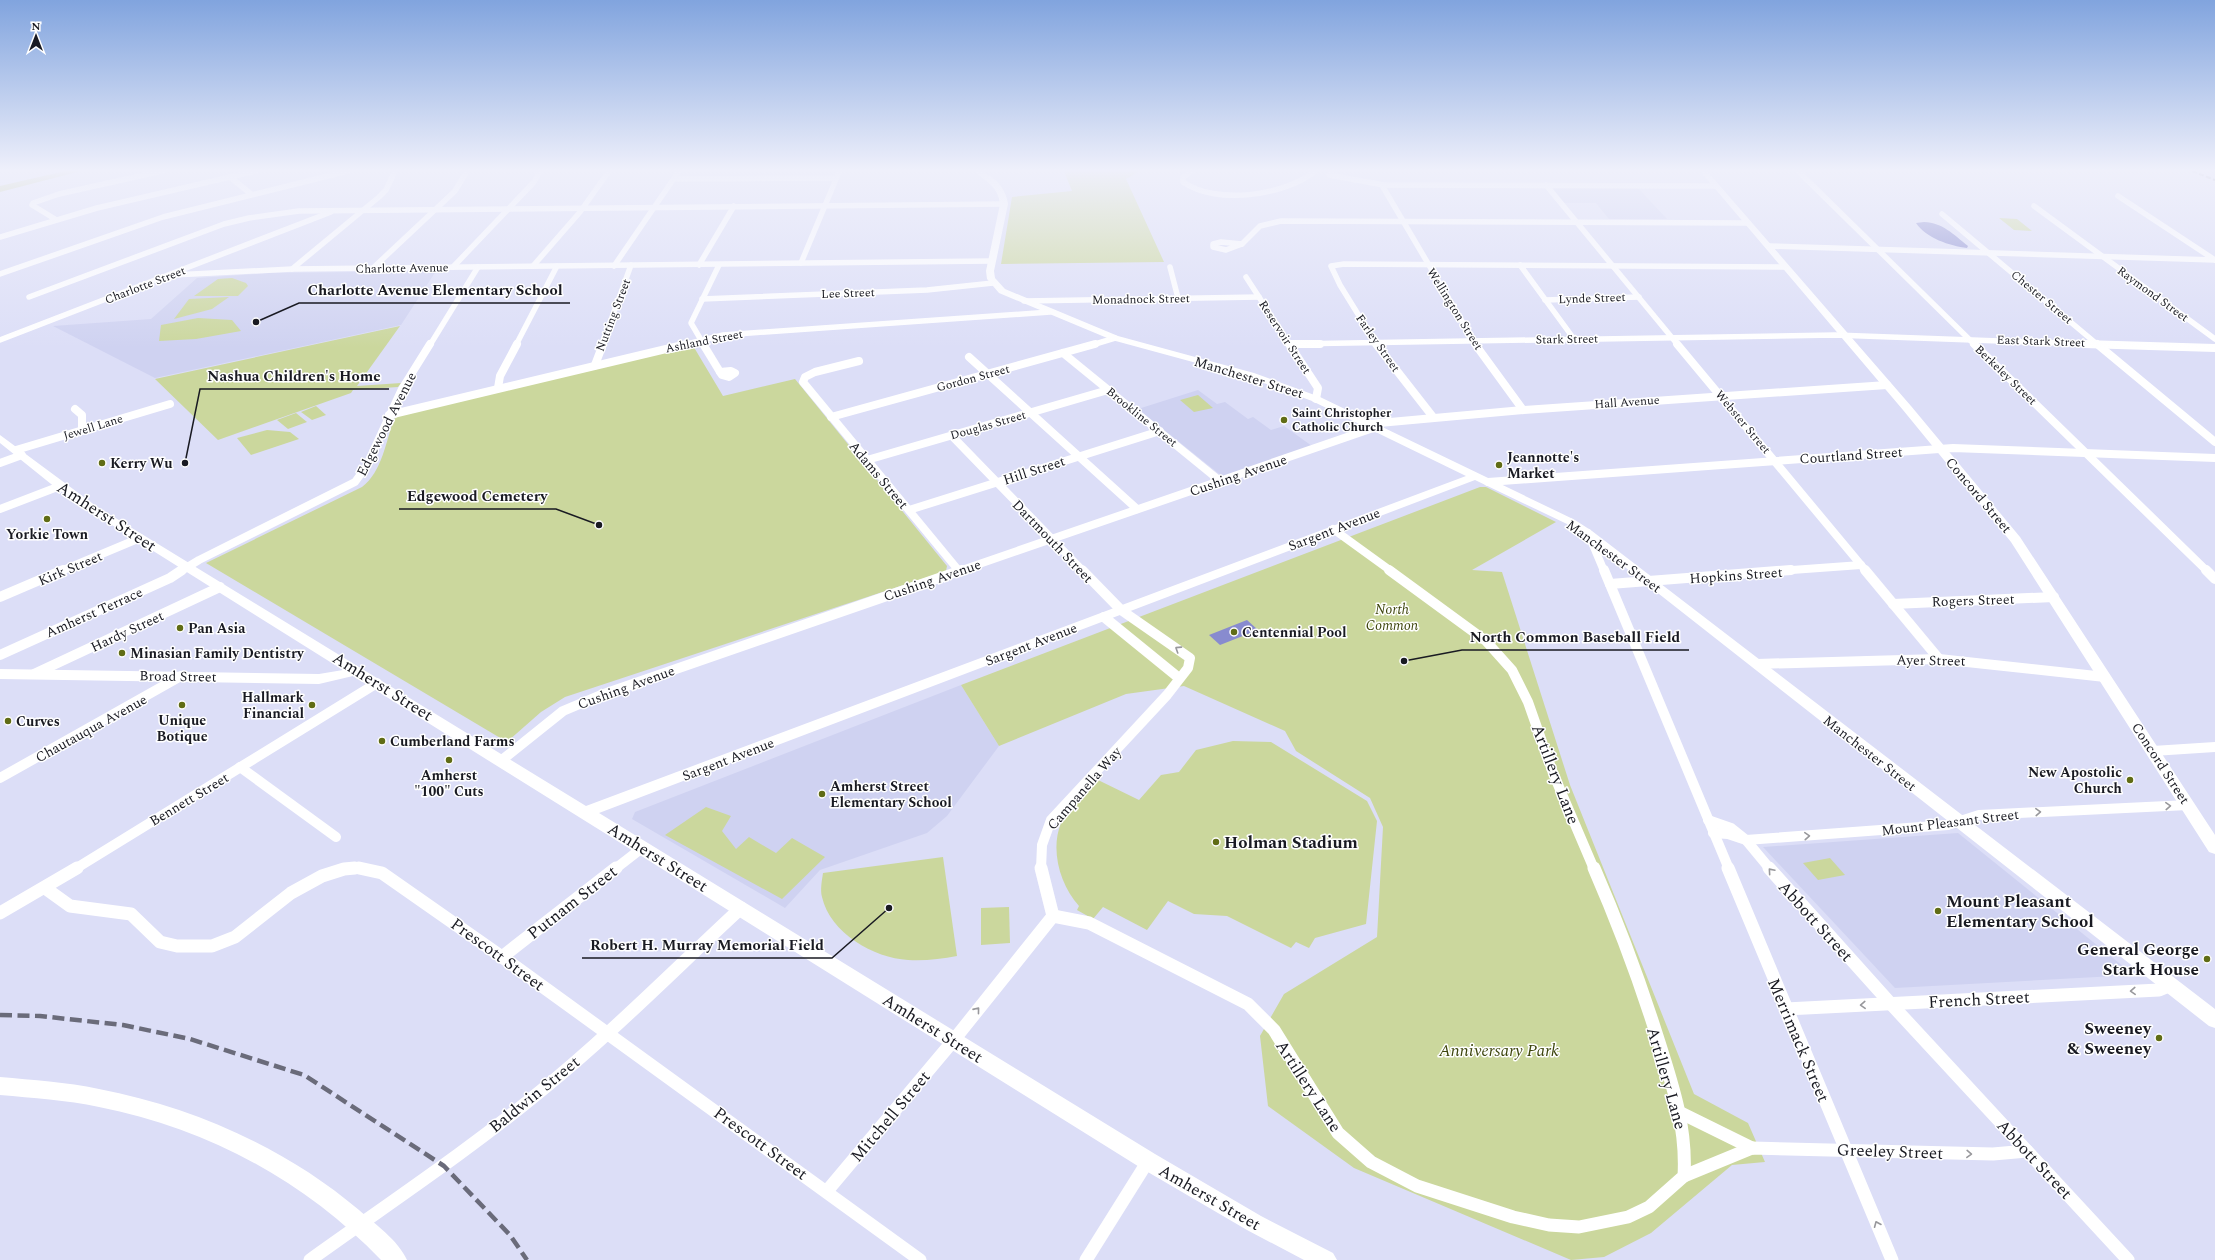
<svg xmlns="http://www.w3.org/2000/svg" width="2215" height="1260" font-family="Spectral,serif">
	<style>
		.built { fill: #cfd2f1 }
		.green { fill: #cbd79d }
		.water { fill: #888bcf }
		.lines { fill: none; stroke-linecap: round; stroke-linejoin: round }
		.street-far3 { stroke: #fff; stroke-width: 5.5 }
		.street-far2 { stroke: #fff; stroke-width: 8 }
		.street-far1 { stroke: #fff; stroke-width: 10 }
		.street { stroke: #fff; stroke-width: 13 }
		.secondary { fill: #fff; fill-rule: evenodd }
		.primary { fill: #b5bf7a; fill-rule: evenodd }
		.rail-far1 { stroke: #6a6b7a; stroke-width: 2; stroke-dasharray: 5 2.5; stroke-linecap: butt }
		.rail { stroke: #6a6b7a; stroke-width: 4.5; stroke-dasharray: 12 5.5; stroke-linecap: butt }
		.oneway { stroke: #98989c }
		.poi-dot { fill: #606c15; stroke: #fff; stroke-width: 1.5 }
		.labels { text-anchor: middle; stroke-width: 3; stroke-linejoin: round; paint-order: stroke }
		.far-street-label { font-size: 12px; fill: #191a22; stroke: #fff }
		.far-poi-label { font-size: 12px; font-weight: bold; fill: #191a22; stroke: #fff; text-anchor: start }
		.street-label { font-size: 14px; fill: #191a22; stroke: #fff }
		.poi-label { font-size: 14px; font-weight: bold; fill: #191a22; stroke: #fff; text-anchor: start }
		.park-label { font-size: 14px; font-style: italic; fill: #3d450c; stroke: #fff }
		.near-street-label { font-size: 17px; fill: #191a22; stroke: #fff }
		.near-poi-label { font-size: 17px; font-weight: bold; fill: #191a22; stroke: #fff; text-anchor: start }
		.near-park-label { font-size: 17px; font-style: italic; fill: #3d450c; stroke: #fff }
		.leader { fill: none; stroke: #191a22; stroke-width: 1.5 }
		.callout-dot { fill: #191a22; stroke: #fff; stroke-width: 1.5 }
		.callout-label { font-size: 15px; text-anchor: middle; font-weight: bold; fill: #191a22; stroke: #fff; stroke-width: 3; stroke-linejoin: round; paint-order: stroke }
	</style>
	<rect width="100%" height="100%" fill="#dcdef7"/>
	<g class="built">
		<polygon points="1552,187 1638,188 1667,219 1609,219 1596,203 1564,203"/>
		<polygon points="436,271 401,325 155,378 53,326 151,319 197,278 269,273"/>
		<polygon points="1198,390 1217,404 1225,402 1248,419 1253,417 1271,430 1284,426 1312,446 1223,477 1138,409"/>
		<polygon points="961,685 999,746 947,816 927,833 820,870 785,908 632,819 635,812"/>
		<polygon points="1958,833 2134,975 1895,988 1763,847"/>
	</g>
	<g class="green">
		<polygon points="1064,171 1140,171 1126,179 1164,262 1001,264 1012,197 1072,191"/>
		<polygon points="1999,218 2017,219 2032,231 2014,230"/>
		<polygon points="232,278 246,283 248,286 238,296 194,296 218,279"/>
		<polygon points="229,297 212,309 174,319 189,299"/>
		<polygon points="198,318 232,320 241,331 196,339 159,341 161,325"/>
		<polygon points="400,326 357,386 401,383 398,387 353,390 351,393 218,440 155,379"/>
		<path d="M692,344L723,396L795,379L947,566L946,571L565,697L541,712L507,742L206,563L362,487C382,472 386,441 394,419L400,415Z"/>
		<polygon points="1198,395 1213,408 1194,412 1180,400"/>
		<polygon points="316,406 326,415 312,420 301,412"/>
		<polygon points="296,413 307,422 288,429 277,420"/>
		<polygon points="267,430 290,432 299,439 251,455 237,438"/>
		<polygon points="1480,487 1486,487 1556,522 1472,570 1502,572 1570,785 1694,1094 1748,1123 1765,1162 1732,1165 1651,1233 1604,1257 1571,1260 1354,1168 1268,1106 1260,1036 1284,994 1377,937 1383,827 1370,798 1296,751 1285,731 1184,686 1126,694 999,746 961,685"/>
		<path d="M1233,741L1271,742L1367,801L1377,821L1366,924L1315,938L1309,948L1296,942L1291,948L1227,916L1194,914L1168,901L1147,930L1103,907L1093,919L1077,910L1079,906C1060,885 1050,850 1061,823L1058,821L1096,779L1139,800L1161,775L1179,772L1196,750Z"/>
		<polygon points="706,807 731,816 722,831 736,849 749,837 776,853 792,838 825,857 782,899 665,835"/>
		<path d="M943,857L957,956C941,959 925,961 908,960C874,958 830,933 822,897C820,890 822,880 823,873Z"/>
		<polygon points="1830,858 1845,875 1818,880 1803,863"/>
		<polygon points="1009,907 1010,943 981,945 981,908"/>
	</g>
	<g class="water">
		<path d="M1924,222C1943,223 1953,234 1968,246L1967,248C1950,246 1926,238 1916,223Z"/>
		<polygon points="1247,620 1258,630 1220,645 1209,635"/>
	</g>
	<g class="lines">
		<g class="street-far3">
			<path d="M1192,171L1183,177V182C1216,205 1283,196 1314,172"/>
			<polyline points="1798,171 1975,345"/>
			<polyline points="1331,172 1329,175 1384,185 1715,186"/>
			<polyline points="230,177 251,194"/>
			<polyline points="674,179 836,178"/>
			<polyline points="1384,185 1383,187 1476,345"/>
			<polyline points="1546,185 1678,345"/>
			<polyline points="2118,196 2215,260"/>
			<polyline points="2034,206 2215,339"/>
			<polyline points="1942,214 2098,345"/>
			<polyline points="55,219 32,205 33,203 59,194 162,171"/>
			<polyline points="0,237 97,208 256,171"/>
			<polygon points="1221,242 1242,244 1226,250 1213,247 1213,244"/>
			<polyline points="1242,244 1260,226 1281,221 1748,223"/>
			<polyline points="1768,246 2215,260"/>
			<polyline points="801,263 839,172"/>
			<polyline points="699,265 734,206"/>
			<polyline points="1520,265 1574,339"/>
			<polyline points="533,266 580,212 609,171"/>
			<polyline points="614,266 679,171"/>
			<polyline points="453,267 534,182 540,171"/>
			<polyline points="1170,267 1178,298"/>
			<polyline points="373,268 455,191 467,171"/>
			<polyline points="292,269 379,197 386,190 395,171"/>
			<polyline points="0,274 163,217 348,171"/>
			<polyline points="173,275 292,269 991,261"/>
			<polyline points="1246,277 1290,345"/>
			<polyline points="29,297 224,224 249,218 299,211 1004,204"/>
			<polyline points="702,299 927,290 993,283"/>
			<polyline points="1545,300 1639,297"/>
			<polyline points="1024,301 1259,297"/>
			<polyline points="0,340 331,212"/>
			<polyline points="1290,344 1835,335 2113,345"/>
			<polyline points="430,345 478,267"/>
			<polyline points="516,345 557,266"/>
			<polyline points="602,345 631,265"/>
			<polyline points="683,345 723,335 1050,312"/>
			<polyline points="704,345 691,323 719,265"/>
			<polyline points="1092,345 1115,338"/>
			<polyline points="1377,345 1340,285 1331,266 1344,264 1785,267"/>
		</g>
		<g class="street-far2">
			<polyline points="703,344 720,372"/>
			<polyline points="1289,344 1318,388 1316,399"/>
			<polyline points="1290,344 1320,344"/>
			<polyline points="1376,344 1433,417"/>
			<polyline points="1475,344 1523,410"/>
			<polyline points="1677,344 1866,571"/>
			<polyline points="1974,344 2207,571"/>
			<polyline points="2084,344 2215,348"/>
			<polyline points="2097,344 2215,442"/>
			<polyline points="1063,353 1220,481"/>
			<polyline points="969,357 1137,509"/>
			<polyline points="859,361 815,372 805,377 803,382 959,571"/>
			<polyline points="595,365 603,344"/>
			<polygon points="731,371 735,373 729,377 722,375 720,372"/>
			<polyline points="498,388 500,376 517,344"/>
			<polyline points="75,409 82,415 82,431"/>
			<polyline points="389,415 687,344"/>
			<polyline points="831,417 1095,344"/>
			<polyline points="1368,424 1523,410 1887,385"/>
			<polyline points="952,436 1083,571"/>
			<polyline points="16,450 170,404"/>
			<polyline points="867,460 1108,390"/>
			<polyline points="0,463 22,455"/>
			<polyline points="1488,482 1953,448 2215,458"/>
			<polyline points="0,509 60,486"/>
			<polyline points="909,510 1160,431"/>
			<polyline points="1333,529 1391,571"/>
			<polyline points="1588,533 1604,571"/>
			<polyline points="61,571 140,538"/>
			<polyline points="181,571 199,560 355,482 366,467 402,389 430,344"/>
			<polyline points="959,571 1376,427"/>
			<polyline points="1778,571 1861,565"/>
		</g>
		<g class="street-far1">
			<polyline points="1389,570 1486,641 1512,670 1528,702 1553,773 1594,869"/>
			<polyline points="1604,570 1729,869"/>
			<polyline points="1865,570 1939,659"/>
			<polyline points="2206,570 2215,579"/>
			<polyline points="1610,584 1791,570"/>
			<polyline points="0,597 63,570"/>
			<polyline points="1893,604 2054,597"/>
			<polyline points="1104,617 1179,678"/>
			<polyline points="0,655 170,578 182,570"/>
			<polyline points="1757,664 1939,659 2105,677"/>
			<polyline points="34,674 220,587"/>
			<polyline points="2153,751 2215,747"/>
			<polyline points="502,760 563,711 601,695 962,570"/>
			<polyline points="240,767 336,837"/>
			<polyline points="0,778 181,676"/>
			<polyline points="1708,820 1731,828 1746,840 1770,869"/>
			<polyline points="1713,833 1728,834 1746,840 1948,825 1979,815 2188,805"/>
			<polyline points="75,869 377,683"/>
			<polyline points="343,869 364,869"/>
			<polyline points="615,869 642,848"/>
			<polyline points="1041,869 1042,845 1051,820 1167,695 1188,668 1190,658 1121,610 1082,570"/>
		</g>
		<g class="street">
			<polyline points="359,868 382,873 502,957 920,1260"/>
			<polyline points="1041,868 1053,916"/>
			<polyline points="1728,868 1892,1260"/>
			<polyline points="1769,868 1891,1004 2128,1260"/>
			<polyline points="45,888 70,906 131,914 160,942 177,946 212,946 235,937 291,893 322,876 344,869 355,868"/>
			<polyline points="0,913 77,868"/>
			<path d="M1053,916L1089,923L1248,1004L1274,1030L1338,1133L1371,1162L1417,1186L1513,1217L1549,1225L1579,1227L1628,1217L1649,1207L1684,1176C1687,1127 1672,1083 1657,1036C1639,979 1618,923 1594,868"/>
			<polyline points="502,957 616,868"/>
			<polyline points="1786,1009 2159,990 2171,985"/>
			<polyline points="1681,1113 1752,1148"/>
			<polyline points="1684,1176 1752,1148 1993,1154 2027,1151"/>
			<polyline points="827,1191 953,1041 1053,916"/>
			<path d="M310,1260C388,1204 468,1151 542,1090C612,1033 675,969 741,908"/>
			<polyline points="1086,1260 1148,1161"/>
		</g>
		<g class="secondary">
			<path d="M974,171C991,171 1006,187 1008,204L994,271L995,278L1005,289L1118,336L1254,373L1320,397L1575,520L1592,531L2215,1009V1028L2209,1026L1584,535L1567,524L1475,480L599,813L1155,1154L1261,1216L1333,1253L1337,1260H1304L1247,1230L1141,1168L353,676L319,684L0,679V669L319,674L343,670L88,510L56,488L0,443V435L96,506L586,806L1466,476L1312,401L1248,377L1112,340L999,293L987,279L986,271L1000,204C998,186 986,182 974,171Z"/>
			<polygon points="1700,171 1707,171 1911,406 2020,537 2215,835 2215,854 2209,852 2011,542 1903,410"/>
			<path d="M0,1077C33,1080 66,1082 99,1089C193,1107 286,1148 359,1210C375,1224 398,1240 407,1260H381C305,1181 207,1128 99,1107C66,1100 33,1098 0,1095Z"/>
		</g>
		<polygon class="primary" points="65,171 81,171 0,192 0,186"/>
		<polyline class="rail-far1" points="2192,171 2215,180"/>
		<polyline class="rail" points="0,1015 40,1016 123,1025 190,1039 304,1075 444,1166 510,1235 527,1260"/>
	</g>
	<defs><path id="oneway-chevron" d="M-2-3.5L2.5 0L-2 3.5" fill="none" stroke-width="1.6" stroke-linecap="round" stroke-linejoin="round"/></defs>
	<g class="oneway">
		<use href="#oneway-chevron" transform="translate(1178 649) rotate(-147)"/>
		<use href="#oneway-chevron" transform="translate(2168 806) rotate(-3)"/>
		<use href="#oneway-chevron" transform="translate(2038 812) rotate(-3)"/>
		<use href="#oneway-chevron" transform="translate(1807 836) rotate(-4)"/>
		<use href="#oneway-chevron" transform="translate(1771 871) rotate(-131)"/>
		<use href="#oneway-chevron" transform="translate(2133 991) rotate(177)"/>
		<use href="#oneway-chevron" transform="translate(1863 1005) rotate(177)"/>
		<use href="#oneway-chevron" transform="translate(977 1010) rotate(-51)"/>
		<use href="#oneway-chevron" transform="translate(1969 1154) rotate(2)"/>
		<use href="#oneway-chevron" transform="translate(1877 1224) rotate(-113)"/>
	</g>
	<linearGradient id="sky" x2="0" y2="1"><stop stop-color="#81a4de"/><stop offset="0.49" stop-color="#eff0fb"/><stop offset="1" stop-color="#eff0fb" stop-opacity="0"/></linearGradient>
	<rect width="2215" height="348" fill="url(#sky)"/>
	<g class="poi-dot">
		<circle cx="1284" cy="420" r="4"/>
		<circle cx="102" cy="463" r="4"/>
		<circle cx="1499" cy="465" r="4"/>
		<circle cx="47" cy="519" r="4"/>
		<circle cx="180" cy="628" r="4"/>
		<circle cx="1234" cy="632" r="4"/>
		<circle cx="122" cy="653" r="4"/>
		<circle cx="182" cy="705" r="4"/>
		<circle cx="312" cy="705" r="4"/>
		<circle cx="8" cy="721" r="4"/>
		<circle cx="382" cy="741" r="4"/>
		<circle cx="449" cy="760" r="4"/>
		<circle cx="2130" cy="780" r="4"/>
		<circle cx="822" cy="794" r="4"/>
		<circle cx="1216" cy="842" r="4"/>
		<circle cx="1938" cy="911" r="4"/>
		<circle cx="2207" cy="959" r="4"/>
		<circle cx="2159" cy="1038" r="4"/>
	</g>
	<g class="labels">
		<g class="far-street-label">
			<text transform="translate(402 268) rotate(-1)" y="4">Charlotte Avenue</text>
			<text transform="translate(145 285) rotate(-21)" y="4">Charlotte Street</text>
			<text transform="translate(848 293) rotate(-2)" y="4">Lee Street</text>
			<text transform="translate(2153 294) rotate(36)" y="4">Raymond Street</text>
			<text transform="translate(2042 297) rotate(40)" y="4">Chester Street</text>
			<text transform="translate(1592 298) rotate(-2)" y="4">Lynde Street</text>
			<text transform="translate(1141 299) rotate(-1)" y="4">Monadnock Street</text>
			<text transform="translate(1455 309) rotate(58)" y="4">Wellington Street</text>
			<text transform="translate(613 315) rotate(-69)" y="4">Nutting Street</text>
			<text transform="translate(1285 337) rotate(57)" y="4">Reservoir Street</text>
			<text transform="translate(1567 339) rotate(-1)" y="4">Stark Street</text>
			<text transform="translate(704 341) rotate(-11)" y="4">Ashland Street</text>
			<text transform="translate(2041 341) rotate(2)" y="4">East Stark Street</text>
			<text transform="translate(1378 343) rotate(55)" y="4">Farley Street</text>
			<text transform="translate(2006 375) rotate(44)" y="4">Berkeley Street</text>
			<text transform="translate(973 378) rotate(-15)" y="4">Gordon Street</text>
			<text transform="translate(1627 402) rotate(-4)" y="4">Hall Avenue</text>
			<text transform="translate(1142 417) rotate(39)" y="4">Brookline Street</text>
			<text transform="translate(1743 422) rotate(50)" y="4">Webster Street</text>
			<text transform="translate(988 425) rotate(-16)" y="4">Douglas Street</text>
			<text transform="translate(93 427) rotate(-17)" y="4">Jewell Lane</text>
		</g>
		<g class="far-poi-label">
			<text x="1292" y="417">Saint Christopher<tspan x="1292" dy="14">Catholic Church</tspan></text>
		</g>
		<g class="street-label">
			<text transform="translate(1249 377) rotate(17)" y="5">Manchester Street</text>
			<text transform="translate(386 424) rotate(-63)" y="5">Edgewood Avenue</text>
			<text transform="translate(1851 455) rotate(-4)" y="5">Courtland Street</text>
			<text transform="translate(1034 470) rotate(-18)" y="5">Hill Street</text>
			<text transform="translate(879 475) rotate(50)" y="5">Adams Street</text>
			<text transform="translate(1238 475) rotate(-19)" y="5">Cushing Avenue</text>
			<text transform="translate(1979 495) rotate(50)" y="5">Concord Street</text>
			<text transform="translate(1334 529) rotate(-21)" y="5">Sargent Avenue</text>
			<text transform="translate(1053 541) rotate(46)" y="5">Dartmouth Street</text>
			<text transform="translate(1614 556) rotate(36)" y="5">Manchester Street</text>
			<text transform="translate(70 568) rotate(-23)" y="5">Kirk Street</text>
			<text transform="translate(1736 575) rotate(-4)" y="5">Hopkins Street</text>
			<text transform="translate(932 580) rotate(-19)" y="5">Cushing Avenue</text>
			<text transform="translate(1973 600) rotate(-2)" y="5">Rogers Street</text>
			<text transform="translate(94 612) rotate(-24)" y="5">Amherst Terrace</text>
			<text transform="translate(127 631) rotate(-25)" y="5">Hardy Street</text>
			<text transform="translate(1031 644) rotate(-21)" y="5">Sargent Avenue</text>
			<text transform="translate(1931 660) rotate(1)" y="5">Ayer Street</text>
			<text transform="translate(178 676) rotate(1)" y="5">Broad Street</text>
			<text transform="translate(626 687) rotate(-20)" y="5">Cushing Avenue</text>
			<text transform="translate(91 728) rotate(-29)" y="5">Chautauqua Avenue</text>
			<text transform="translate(1870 753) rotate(38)" y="5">Manchester Street</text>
			<text transform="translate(728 759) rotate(-21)" y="5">Sargent Avenue</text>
			<text transform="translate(2161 763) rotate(57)" y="5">Concord Street</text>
			<text transform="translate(1084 788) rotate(-49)" y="5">Campanella Way</text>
			<text transform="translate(189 799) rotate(-31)" y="5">Bennett Street</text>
			<text transform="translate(1950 822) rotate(-7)" y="5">Mount Pleasant Street</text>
		</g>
		<g class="poi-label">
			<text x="1507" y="462">Jeannotte's<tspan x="1507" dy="16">Market</tspan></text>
			<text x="110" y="468">Kerry Wu</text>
			<text x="47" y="539" text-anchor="middle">Yorkie Town</text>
			<text x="188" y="633">Pan Asia</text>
			<text x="1242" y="637">Centennial Pool</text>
			<text x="130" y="658">Minasian Family Dentistry</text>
			<text x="304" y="702" text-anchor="end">Hallmark<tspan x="304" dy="16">Financial</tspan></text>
			<text x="182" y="725" text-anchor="middle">Unique<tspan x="182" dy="16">Botique</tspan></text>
			<text x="16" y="726">Curves</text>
			<text x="390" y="746">Cumberland Farms</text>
			<text x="2122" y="777" text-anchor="end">New Apostolic<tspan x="2122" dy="16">Church</tspan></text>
			<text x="449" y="780" text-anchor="middle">Amherst<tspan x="449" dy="16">"100" Cuts</tspan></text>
			<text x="830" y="791">Amherst Street<tspan x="830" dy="16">Elementary School</tspan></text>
		</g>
		<g class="park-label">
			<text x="1392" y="614">North<tspan x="1392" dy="16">Common</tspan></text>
		</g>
		<g class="near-street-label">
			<text transform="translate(107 516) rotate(33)" y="6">Amherst Street</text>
			<text transform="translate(383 686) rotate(32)" y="6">Amherst Street</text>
			<text transform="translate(1556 774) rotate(69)" y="6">Artillery Lane</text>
			<text transform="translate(658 857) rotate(32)" y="6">Amherst Street</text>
			<text transform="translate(572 902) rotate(-38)" y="6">Putnam Street</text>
			<text transform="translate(1816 921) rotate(48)" y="6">Abbott Street</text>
			<text transform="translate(498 954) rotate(36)" y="6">Prescott Street</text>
			<text transform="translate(1979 999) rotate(-3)" y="6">French Street</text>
			<text transform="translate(933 1028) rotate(32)" y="6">Amherst Street</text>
			<text transform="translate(1799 1040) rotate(67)" y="6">Merrimack Street</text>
			<text transform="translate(1667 1078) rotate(74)" y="6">Artillery Lane</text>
			<text transform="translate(1309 1086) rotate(57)" y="6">Artillery Lane</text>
			<text transform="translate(534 1094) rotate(-39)" y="6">Baldwin Street</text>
			<text transform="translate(890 1116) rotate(-50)" y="6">Mitchell Street</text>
			<text transform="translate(761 1143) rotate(36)" y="6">Prescott Street</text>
			<text transform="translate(1890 1151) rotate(2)" y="6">Greeley Street</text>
			<text transform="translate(2035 1159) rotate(47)" y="6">Abbott Street</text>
			<text transform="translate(1210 1197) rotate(30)" y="6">Amherst Street</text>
		</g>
		<g class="near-poi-label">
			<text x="1224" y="848">Holman Stadium</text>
			<text x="1946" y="907">Mount Pleasant<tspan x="1946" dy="20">Elementary School</tspan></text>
			<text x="2199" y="955" text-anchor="end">General George<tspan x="2199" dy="20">Stark House</tspan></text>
			<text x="2151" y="1034" text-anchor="end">Sweeney<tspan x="2151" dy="20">&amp; Sweeney</tspan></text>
		</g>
		<g class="near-park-label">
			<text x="1499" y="1056">Anniversary Park</text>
		</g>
	</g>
	<path class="leader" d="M256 322L299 303H570M185 463L200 389H389M599 525L556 509H399M1404 661L1462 650H1689M889 908L832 958H582"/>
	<g class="callout-dot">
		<circle cx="256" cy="322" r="4"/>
		<circle cx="185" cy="463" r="4"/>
		<circle cx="599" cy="525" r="4"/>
		<circle cx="1404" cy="661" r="4"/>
		<circle cx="889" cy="908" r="4"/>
	</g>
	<g class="callout-label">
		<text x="435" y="295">Charlotte Avenue Elementary School</text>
		<text x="294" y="381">Nashua Children's Home</text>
		<text x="477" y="501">Edgewood Cemetery</text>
		<text x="1575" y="642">North Common Baseball Field</text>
		<text x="707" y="950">Robert H. Murray Memorial Field</text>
	</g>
	<g transform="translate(36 36)" stroke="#ffffff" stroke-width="3" paint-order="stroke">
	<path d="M0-3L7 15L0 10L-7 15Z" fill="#191a22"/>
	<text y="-6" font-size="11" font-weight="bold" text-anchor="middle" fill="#191a22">N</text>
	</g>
</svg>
